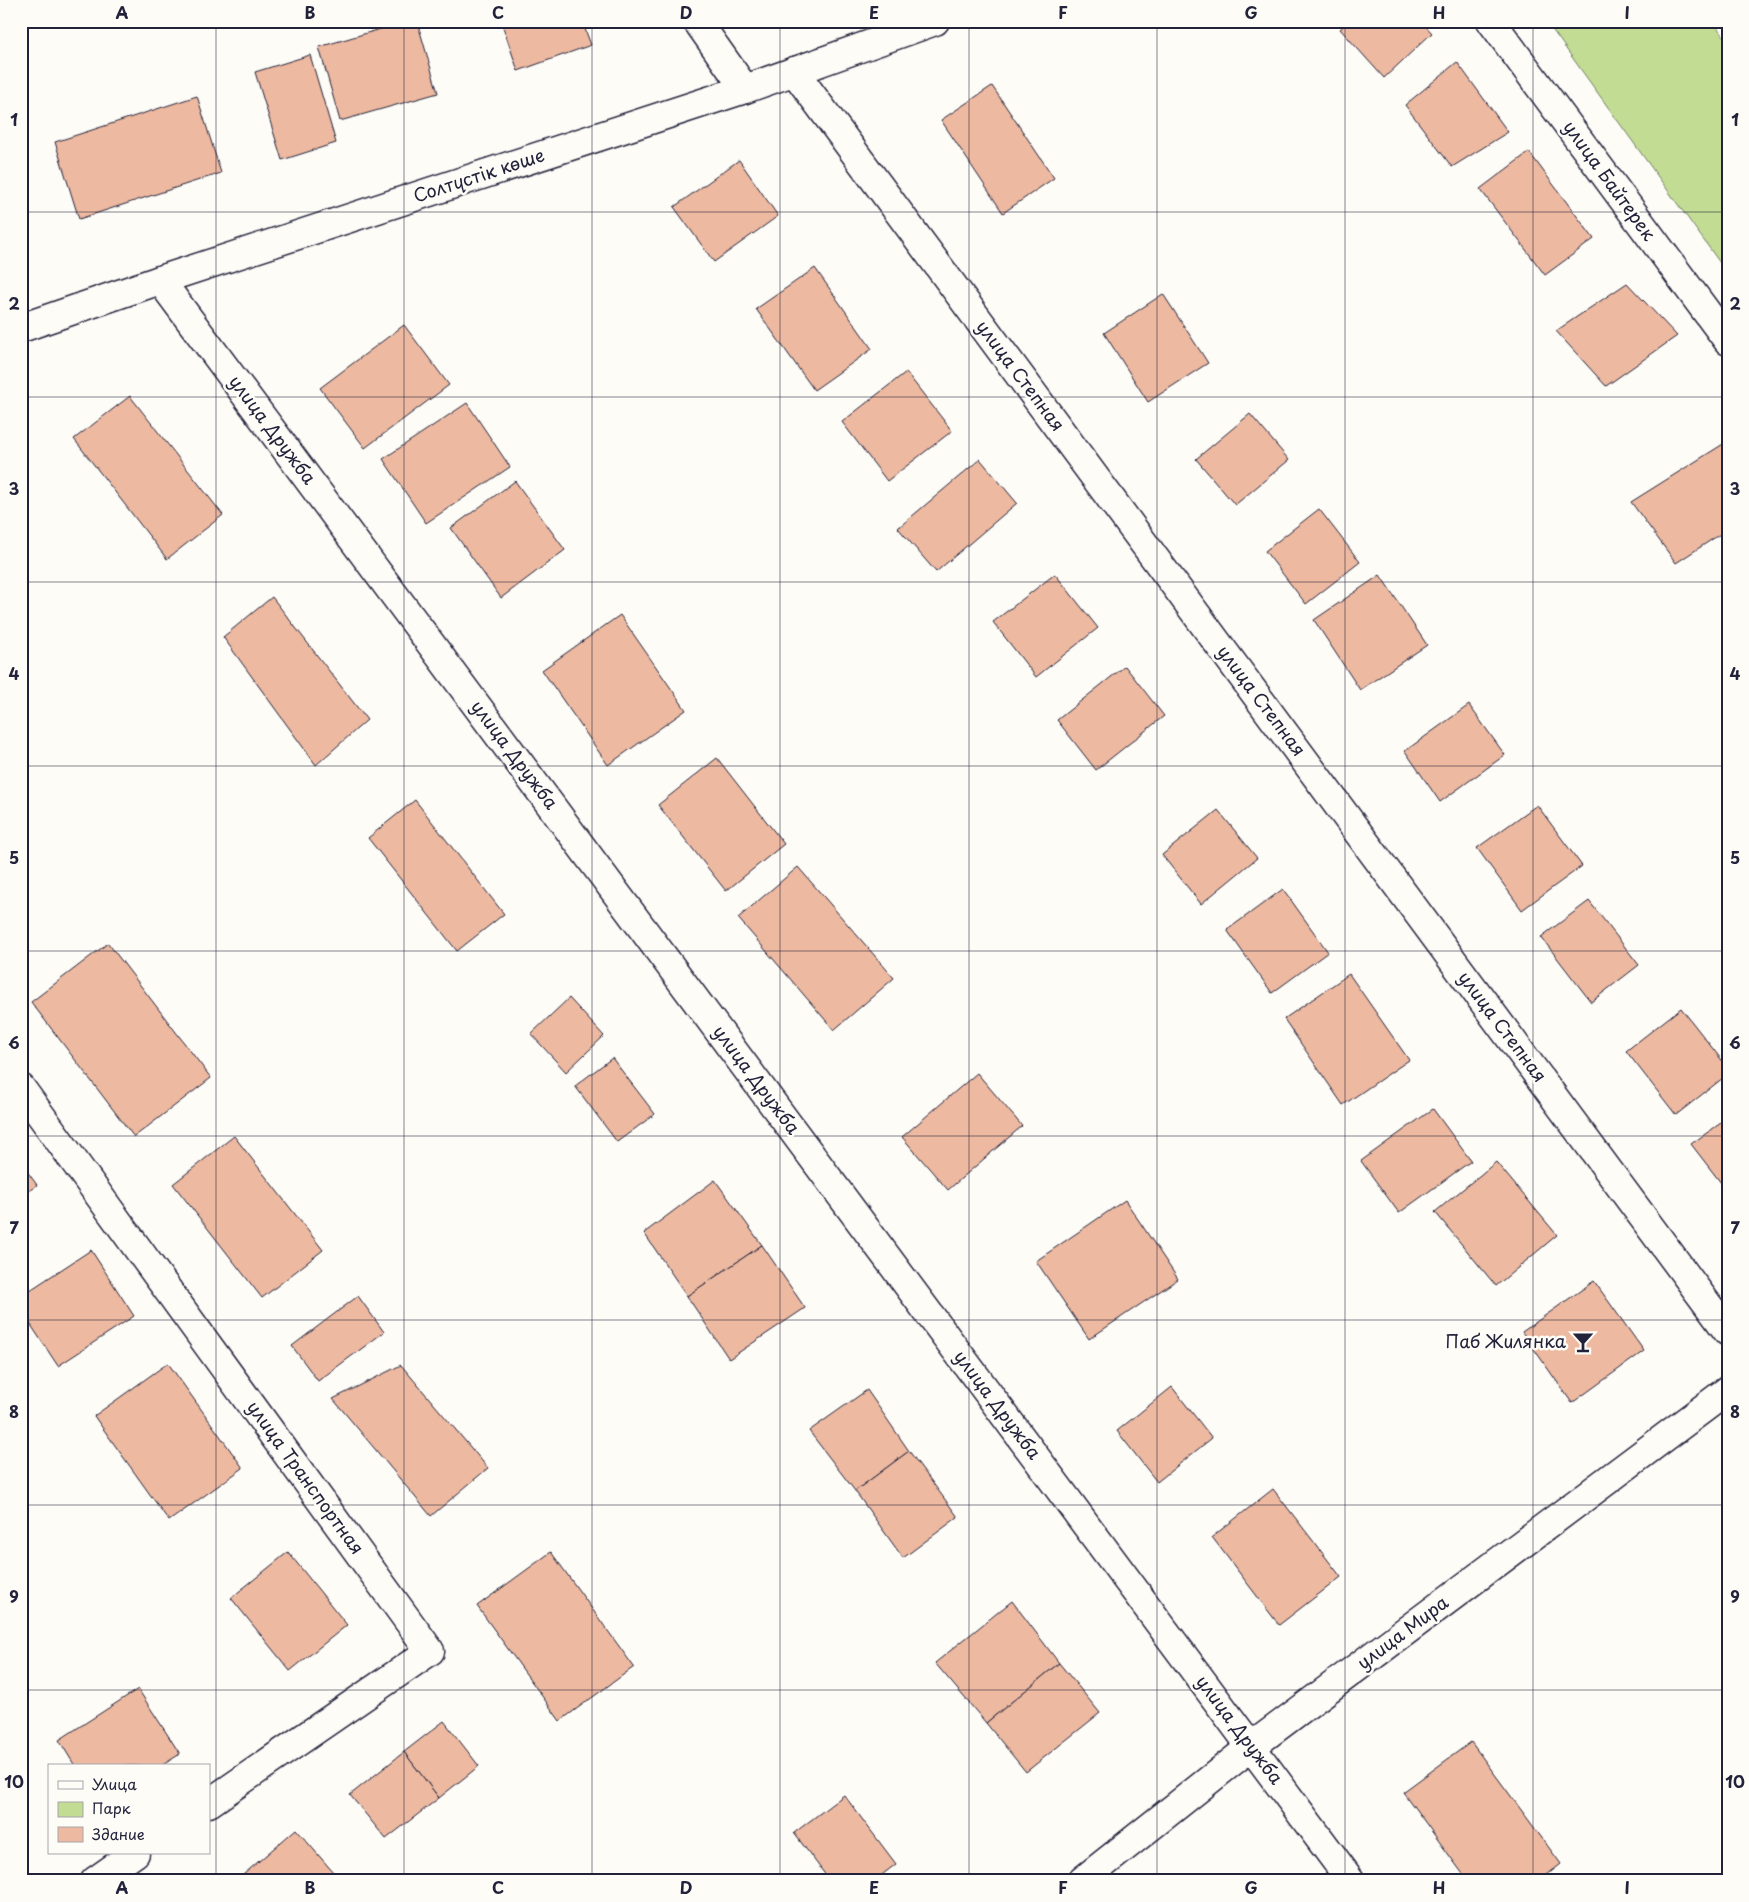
<svg xmlns="http://www.w3.org/2000/svg" width="1749" height="1902" font-family="'Playpen Sans',sans-serif">
	<style>
		.green { fill: #c2dc93; stroke: #727f67 }
		.building { fill: #edb9a0; stroke: #22223b }
		.lines { fill: none; stroke-linecap: round; stroke-linejoin: round }
		.minor-casing { stroke: #22223b; stroke-width: 31 }
		.minor { stroke: #fdfcf7; stroke-width: 28 }
		.grid { fill: none; stroke: #22223b; stroke-width: 1; stroke-opacity: 0.55 }
		.labels { text-anchor: middle; stroke-width: 5; stroke-linejoin: round; paint-order: stroke }
		.street-label { font-size: 18px; fill: #22223b; stroke: #fdfcf7 }
		.poi-label { font-size: 18px; fill: #22223b; stroke: #fdfcf7; text-anchor: end }
		.neatline { fill: none; stroke: #22223b; stroke-width: 2 }
		.grid-label { font-size: 16px; text-anchor: middle; font-weight: bold; fill: #22223b }
	</style>
	<rect width="100%" height="100%" fill="#fdfcf7"/>
	<filter id="ink" filterUnits="userSpaceOnUse"><feTurbulence type="fractalNoise" baseFrequency=".02" numOctaves="2"/><feDisplacementMap in="SourceGraphic" scale="10" xChannelSelector="R" yChannelSelector="G"/><feConvolveMatrix kernelMatrix="1 2 1 2 8 2 1 2 1" color-interpolation-filters="sRGB"/></filter>
	<g filter="url(#ink)">
		<polygon class="green" points="1546,21 1712,21 1728,41 1728,274"/>
		<g class="building">
			<polygon points="408,21 417,21 438,93 340,121 319,47"/>
			<polygon points="501,21 582,21 591,45 518,71"/>
			<polygon points="1349,21 1421,21 1432,33 1384,78 1340,29"/>
			<polygon points="310,55 336,143 282,160 255,72"/>
			<polygon points="1457,62 1508,132 1452,167 1405,105"/>
			<polygon points="992,86 1054,178 1003,213 941,120"/>
			<polygon points="197,96 221,173 79,219 55,142"/>
			<polygon points="1529,152 1594,239 1545,275 1480,189"/>
			<polygon points="739,160 778,216 714,262 674,207"/>
			<polygon points="815,268 872,349 814,390 756,309"/>
			<polygon points="1627,283 1677,336 1606,386 1556,331"/>
			<polygon points="1163,294 1208,363 1148,402 1104,333"/>
			<polygon points="404,325 449,385 365,448 320,388"/>
			<polygon points="906,372 952,431 887,481 842,422"/>
			<polygon points="130,396 223,515 167,559 74,439"/>
			<polygon points="467,403 510,467 426,523 383,459"/>
			<polygon points="1250,414 1289,460 1235,505 1196,459"/>
			<polygon points="1728,441 1728,529 1676,563 1631,502"/>
			<polygon points="980,459 1017,503 936,572 898,528"/>
			<polygon points="515,481 565,550 501,598 451,528"/>
			<polygon points="1319,509 1360,562 1306,604 1265,551"/>
			<polygon points="1055,574 1098,628 1036,677 993,622"/>
			<polygon points="1380,575 1427,645 1360,690 1314,620"/>
			<polygon points="272,597 367,720 316,765 223,637"/>
			<polygon points="620,615 686,710 608,765 542,670"/>
			<polygon points="1125,666 1164,716 1096,770 1057,720"/>
			<polygon points="1469,705 1505,755 1440,802 1405,751"/>
			<polygon points="717,758 784,844 726,891 658,805"/>
			<polygon points="415,800 504,914 457,951 368,838"/>
			<polygon points="1537,805 1582,866 1522,910 1477,848"/>
			<polygon points="1218,810 1257,858 1201,904 1162,855"/>
			<polygon points="798,867 894,978 834,1030 738,918"/>
			<polygon points="1283,889 1328,952 1272,993 1227,930"/>
			<polygon points="1589,901 1639,965 1591,1002 1541,937"/>
			<polygon points="108,943 211,1078 134,1137 31,1002"/>
			<polygon points="1349,974 1409,1060 1343,1105 1284,1019"/>
			<polygon points="569,998 604,1036 566,1072 531,1034"/>
			<polygon points="1681,1008 1728,1068 1728,1074 1676,1115 1626,1051"/>
			<polygon points="612,1058 655,1114 617,1142 575,1086"/>
			<polygon points="977,1073 1022,1126 948,1190 902,1137"/>
			<polygon points="1433,1109 1471,1161 1399,1213 1361,1161"/>
			<polygon points="1728,1118 1728,1192 1691,1144"/>
			<polygon points="234,1136 323,1250 262,1298 173,1184"/>
			<polygon points="1496,1162 1557,1235 1496,1286 1435,1212"/>
			<polygon points="21,1163 37,1185 21,1197"/>
			<polygon points="715,1180 762,1245 687,1296 644,1233"/>
			<polygon points="1125,1200 1178,1279 1089,1339 1036,1261"/>
			<polygon points="762,1245 805,1308 729,1359 687,1296"/>
			<polygon points="91,1250 134,1316 58,1366 21,1310 21,1296"/>
			<polygon points="1594,1281 1644,1351 1572,1403 1522,1332"/>
			<polygon points="358,1296 384,1332 318,1381 292,1346"/>
			<polygon points="168,1363 243,1468 169,1521 94,1416"/>
			<polygon points="401,1365 488,1468 431,1516 333,1399"/>
			<polygon points="1172,1387 1212,1438 1157,1482 1117,1431"/>
			<polygon points="867,1390 909,1451 855,1491 809,1431"/>
			<polygon points="909,1451 958,1517 903,1558 855,1491"/>
			<polygon points="1273,1489 1341,1577 1279,1625 1212,1537"/>
			<polygon points="288,1552 347,1625 290,1671 231,1598"/>
			<polygon points="551,1552 634,1667 560,1721 477,1606"/>
			<polygon points="1012,1601 1059,1663 986,1723 935,1663"/>
			<polygon points="1059,1663 1100,1713 1026,1772 986,1723"/>
			<polygon points="138,1689 180,1754 161,1766 75,1766 59,1740"/>
			<polygon points="444,1721 479,1766 439,1798 404,1752"/>
			<polygon points="1471,1742 1561,1864 1539,1881 1468,1881 1403,1792"/>
			<polygon points="404,1752 439,1798 386,1839 350,1795"/>
			<polygon points="844,1795 896,1864 874,1881 830,1881 794,1833"/>
			<polygon points="296,1829 333,1872 324,1881 236,1881"/>
		</g>
		<g class="lines">
			<g class="minor-casing">
				<g id="minor">
					<polyline points="697,21 745,89"/>
					<polyline points="1491,21 1728,341"/>
					<polyline points="794,71 1728,1332"/>
					<polyline points="160,280 1351,1881"/>
					<polyline points="21,328 160,280 745,89 935,21"/>
					<polyline points="21,1088 430,1651 209,1803"/>
					<polyline points="95,1881 135,1853"/>
					<polyline points="1082,1881 1252,1746 1728,1390"/>
				</g>
			</g>
			<use href="#minor" class="minor"/>
		</g>
	</g>
	<path class="grid" d="M216,21V1881M404,21V1881M592,21V1881M780,21V1881M969,21V1881M1157,21V1881M1345,21V1881M1533,21V1881M21,212H1728M21,397H1728M21,582H1728M21,766H1728M21,951H1728M21,1136H1728M21,1320H1728M21,1505H1728M21,1690H1728"/>
	<defs>
		<g id="bar-bare" transform="scale(1.725)"><path d="M-6-5H6L.8 .8V4.5H3.5V6h-7V4.5H-.8V.8Z" fill="#22223b" stroke="#fdfcf7" stroke-width="2.5" paint-order="stroke"/></g>
	</defs>
	<g fill-rule="evenodd">
		<use href="#bar-bare" x="1583" y="1342"/>
	</g>
	<g class="labels">
		<g class="street-label">
			<text transform="translate(479 176) rotate(-18)" y="6">Солтүстік көше</text>
			<text transform="translate(1609 181) rotate(54)" y="6">улица Байтерек</text>
			<text transform="translate(1020 376) rotate(53)" y="6">улица Степная</text>
			<text transform="translate(272 430) rotate(53)" y="6">улица Дружба</text>
			<text transform="translate(1261 701) rotate(53)" y="6">улица Степная</text>
			<text transform="translate(514 755) rotate(53)" y="6">улица Дружба</text>
			<text transform="translate(1502 1027) rotate(53)" y="6">улица Степная</text>
			<text transform="translate(756 1080) rotate(53)" y="6">улица Дружба</text>
			<text transform="translate(997 1405) rotate(53)" y="6">улица Дружба</text>
			<text transform="translate(305 1478) rotate(54)" y="6">улица Транспортная</text>
			<text transform="translate(1403 1633) rotate(-37)" y="6">улица Мира</text>
			<text transform="translate(1239 1730) rotate(53)" y="6">улица Дружба</text>
		</g>
		<g class="poi-label">
			<text x="1566" y="1348">Паб Жилянка</text>
		</g>
	</g>
	<rect width="1749" height="1902" fill="none" stroke="#fdfcf7" stroke-width="55"/>
	<rect x="48" y="1764" width="162" height="90" fill="#fdfcf7" stroke="#a5a5ac"/>
	<rect x="58" y="1781" width="25" height="8" fill="#fdfcf7" stroke="#a5a5ac"/>
	<text x="92" y="1790" font-size="15" fill="#22223b">Улица</text>
	<rect x="58" y="1802" width="25" height="15" fill="#c2dc93" stroke="#a5a5ac"/>
	<text x="92" y="1814" font-size="15" fill="#22223b">Парк</text>
	<rect x="58" y="1827" width="25" height="15" fill="#edb9a0" stroke="#a5a5ac"/>
	<text x="92" y="1840" font-size="15" fill="#22223b">Здание</text>
	<rect x="28" y="28" width="1694" height="1846" class="neatline"/>
	<g class="grid-label">
		<text x="122" y="19">A</text>
		<text x="310" y="19">B</text>
		<text x="498" y="19">C</text>
		<text x="686" y="19">D</text>
		<text x="874" y="19">E</text>
		<text x="1063" y="19">F</text>
		<text x="1251" y="19">G</text>
		<text x="1439" y="19">H</text>
		<text x="1627" y="19">I</text>
		<text x="14" y="126">1</text>
		<text x="1735" y="126">1</text>
		<text x="14" y="310">2</text>
		<text x="1735" y="310">2</text>
		<text x="14" y="495">3</text>
		<text x="1735" y="495">3</text>
		<text x="14" y="680">4</text>
		<text x="1735" y="680">4</text>
		<text x="14" y="864">5</text>
		<text x="1735" y="864">5</text>
		<text x="14" y="1049">6</text>
		<text x="1735" y="1049">6</text>
		<text x="14" y="1234">7</text>
		<text x="1735" y="1234">7</text>
		<text x="14" y="1418">8</text>
		<text x="1735" y="1418">8</text>
		<text x="14" y="1603">9</text>
		<text x="1735" y="1603">9</text>
		<text x="14" y="1788">10</text>
		<text x="1735" y="1788">10</text>
		<text x="122" y="1894">A</text>
		<text x="310" y="1894">B</text>
		<text x="498" y="1894">C</text>
		<text x="686" y="1894">D</text>
		<text x="874" y="1894">E</text>
		<text x="1063" y="1894">F</text>
		<text x="1251" y="1894">G</text>
		<text x="1439" y="1894">H</text>
		<text x="1627" y="1894">I</text>
	</g>
</svg>
